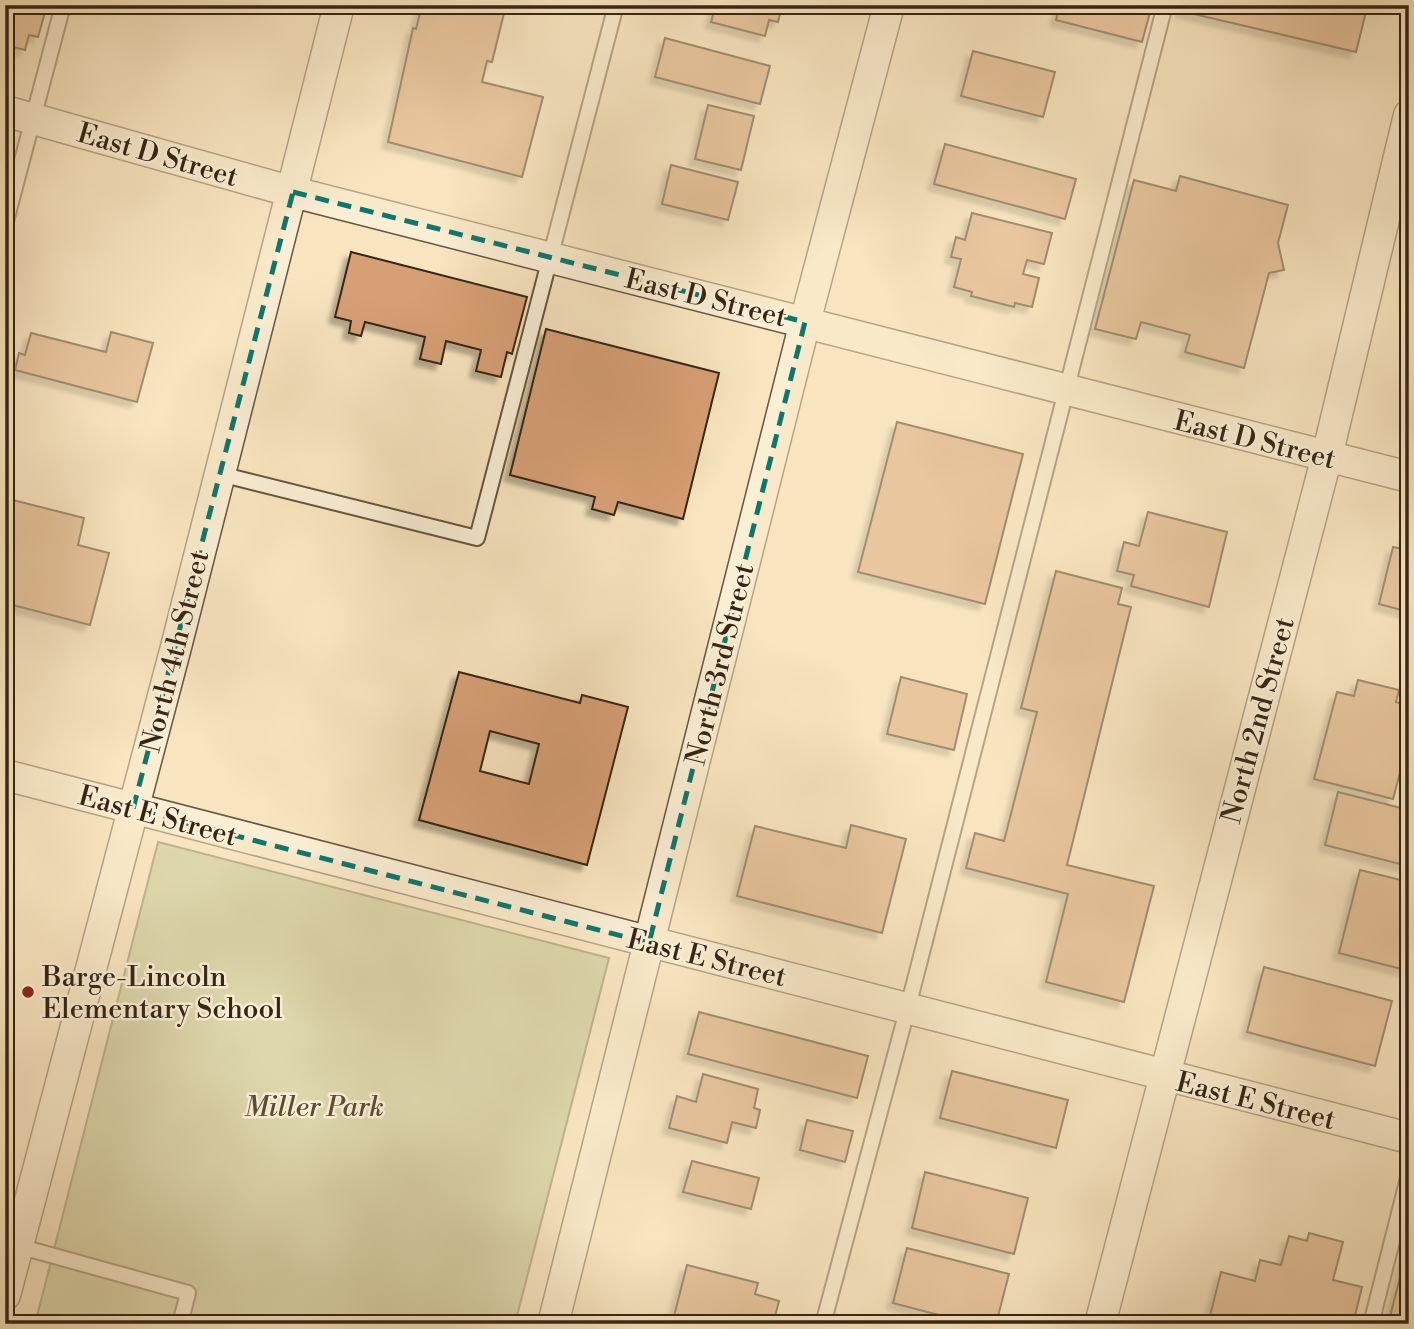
<svg xmlns="http://www.w3.org/2000/svg" width="1414" height="1329" font-family="'Libre Bodoni',serif">
	<style>
		.green { fill: #bdc592; stroke: #7a7554; stroke-width: 2 }
		.building { fill: #d79f75; stroke: #362516; stroke-width: 2; fill-rule: evenodd; filter: url(#shadow) }
		.lines { fill: none; stroke-linecap: round; stroke-linejoin: round }
		.lane-casing { stroke: #665540; stroke-width: 18 }
		.street-casing { stroke: #665540; stroke-width: 33 }
		.lane { stroke: #faeed5; stroke-width: 14 }
		.street { stroke: #faeed5; stroke-width: 30 }
		.marked { fill: none; stroke: #0f766e; stroke-width: 5; stroke-dasharray: 14 9; stroke-linejoin: round }
		.poi-dot { fill: #8f2418; stroke: #faeed5; stroke-width: 2.5 }
		.labels { text-anchor: middle; stroke-width: 5; stroke-linejoin: round; paint-order: stroke }
		.street-label { font-size: 28px; fill: #362516; stroke: #faeed5 }
		.poi-label { font-size: 28px; fill: #362516; stroke: #faeed5; text-anchor: start }
		.park-label { font-size: 28px; font-style: italic; fill: #584d35; stroke: #faeed5 }
	</style>
	<defs>
		<filter id="shadow"><feDropShadow dx="-6" dy="6" stdDeviation="2" flood-color="#0004"/></filter>
	</defs>
	<rect width="100%" height="100%" fill="#f8e5bf"/>
	<filter id="stains"><feTurbulence type="fractalNoise" baseFrequency=".00286" numOctaves="4"/><feColorMatrix values="0 0 0 0 .2 0 0 0 0 .09 0 0 0 0 .02 0 0 0 .5 -.17"/></filter>
	<radialGradient id="worn" r=".72"><stop offset=".6" stop-color="#630" stop-opacity="0"/><stop offset="1" stop-color="#630" stop-opacity=".3"/></radialGradient>
	<polygon class="green" points="158,842 609,958 515,1324 35,1324"/>
	<g class="building">
		<polygon points="5,5 47,5 38,37 29,35 25,50 5,45"/>
		<polygon points="422,5 506,5 492,62 487,61 482,82 543,97 522,177 388,142 413,28 416,29"/>
		<polygon points="716,5 782,5 778,22 769,20 765,36 711,22"/>
		<polygon points="1060,5 1152,5 1142,42 1056,20"/>
		<polygon points="1182,5 1355,5 1367,8 1356,52 1181,11"/>
		<polygon points="665,38 770,66 760,104 655,77"/>
		<polygon points="973,51 1055,72 1043,117 961,96"/>
		<polygon points="708,105 754,116 741,170 695,159"/>
		<polygon points="945,144 1076,179 1065,219 934,184"/>
		<polygon points="671,165 738,182 728,220 662,204"/>
		<polygon points="1180,176 1288,205 1278,243 1284,270 1269,273 1244,368 1185,352 1190,335 1141,322 1136,339 1095,329 1134,180 1176,191"/>
		<polygon points="972,213 1052,233 1044,264 1027,260 1023,274 1039,278 1032,307 1015,303 1014,307 971,296 972,292 954,287 961,259 951,257 956,237 965,240"/>
		<polygon points="351,252 527,297 512,354 507,352 501,377 476,371 481,350 446,341 441,364 420,359 425,337 365,322 361,336 349,333 351,321 335,317"/>
		<polygon points="546,329 719,373 683,519 618,502 614,515 592,509 595,497 510,475"/>
		<polygon points="111,332 153,343 137,402 15,370 19,353 25,355 31,333 106,352"/>
		<polygon points="897,422 1023,454 985,604 858,572"/>
		<polygon points="5,498 84,518 78,545 109,553 90,625 5,603"/>
		<polygon points="1148,512 1227,532 1209,607 1131,586 1134,575 1117,571 1124,542 1139,546"/>
		<polygon points="1408,530 1409,530 1409,612 1379,604 1393,547 1403,549"/>
		<polygon points="1056,571 1122,588 1118,604 1131,607 1067,865 1154,886 1124,1002 1046,982 1068,894 966,868 975,833 1004,841 1037,712 1021,708"/>
		<path d="M459,672L580,703L582,695L628,707L587,865L419,820ZM490,731L539,744L529,784L480,771Z"/>
		<polygon points="901,677 967,694 954,750 887,734"/>
		<polygon points="1358,680 1399,690 1396,702 1409,706 1409,739 1393,799 1314,779 1337,692 1354,696"/>
		<polygon points="1338,792 1409,810 1408,866 1325,845"/>
		<polygon points="851,825 906,839 882,933 737,896 755,826 846,848"/>
		<polygon points="1360,870 1409,882 1409,971 1339,953"/>
		<polygon points="1264,967 1392,1001 1375,1066 1247,1032"/>
		<polygon points="699,1012 868,1056 857,1098 688,1054"/>
		<polygon points="952,1071 1068,1100 1056,1148 940,1118"/>
		<polygon points="703,1074 758,1089 754,1108 760,1110 756,1128 732,1122 727,1143 669,1128 677,1096 696,1102"/>
		<polygon points="807,1120 853,1131 845,1162 800,1150"/>
		<polygon points="692,1161 759,1178 751,1209 683,1192"/>
		<polygon points="925,1172 1028,1198 1014,1254 912,1228"/>
		<polygon points="1309,1233 1343,1242 1333,1280 1362,1287 1353,1324 1208,1324 1221,1272 1255,1281 1260,1260 1281,1265 1289,1236 1307,1241"/>
		<polygon points="1409,1243 1409,1324 1388,1324"/>
		<polygon points="907,1248 1009,1274 996,1324 973,1324 893,1303"/>
		<polygon points="687,1265 758,1283 755,1294 779,1301 773,1324 751,1319 750,1324 672,1324"/>
	</g>
	<g class="lines">
		<g class="lane-casing">
			<g id="lane">
				<polyline points="5,225 63,5"/>
				<polyline points="220,474 477,538 616,5"/>
				<polyline points="18,1246 188,1293 180,1324"/>
				<polyline points="5,1322 12,1324"/>
				<polyline points="823,1324 908,1007 1165,5"/>
				<polyline points="1371,1324 1409,1174"/>
			</g>
		</g>
		<g class="street-casing">
			<g id="street">
				<polyline points="5,111 293,192 1409,477"/>
				<polyline points="5,775 1409,1138"/>
				<polyline points="5,1295 176,647 339,5"/>
				<polyline points="553,1324 805,322 889,5"/>
				<polyline points="1100,1324 1327,456 1409,115"/>
			</g>
		</g>
		<use href="#lane" class="lane"/>
		<use href="#street" class="street"/>
	</g>
	<path d="M0 0H1414V1329H0ZM293,192L805,322L649,943L133,809Z" fill="#f8e5bf" fill-opacity=".55" fill-rule="evenodd"/>
	<path class="marked" d="M293,192L805,322L649,943L133,809Z"/>
	<circle class="poi-dot" cx="28" cy="992" r="7"/>
	<g class="labels">
		<g class="street-label">
			<text transform="translate(158 154) rotate(16)" y="10">East D Street</text>
			<text transform="translate(706 297) rotate(14)" y="10">East D Street</text>
			<text transform="translate(1255 439) rotate(14)" y="10">East D Street</text>
			<text transform="translate(174 651) rotate(-76)" y="10">North 4th Street</text>
			<text transform="translate(719 664) rotate(-76)" y="10">North 3rd Street</text>
			<text transform="translate(1257 720) rotate(-75)" y="10">North 2nd Street</text>
			<text transform="translate(158 815) rotate(15)" y="10">East E Street</text>
			<text transform="translate(707 957) rotate(14)" y="10">East E Street</text>
			<text transform="translate(1256 1100) rotate(14)" y="10">East E Street</text>
		</g>
		<g class="poi-label">
			<text x="42" y="986">Barge-Lincoln<tspan x="42" dy="32">Elementary School</tspan></text>
		</g>
		<g class="park-label">
			<text x="314" y="1116">Miller Park</text>
		</g>
	</g>
	<rect width="1414" height="1329" fill="none" stroke="#f8e5bf" stroke-width="28"/>
	<rect x="7" y="7" width="1400" height="1315" fill="none" stroke="#362516" stroke-width="3.5"/>
	<rect x="14" y="14" width="1386" height="1301" fill="none" stroke="#362516" stroke-width="2"/>
	<rect width="100%" height="100%" filter="url(#stains)"/>
	<rect width="100%" height="100%" fill="url(#worn)"/>
</svg>
